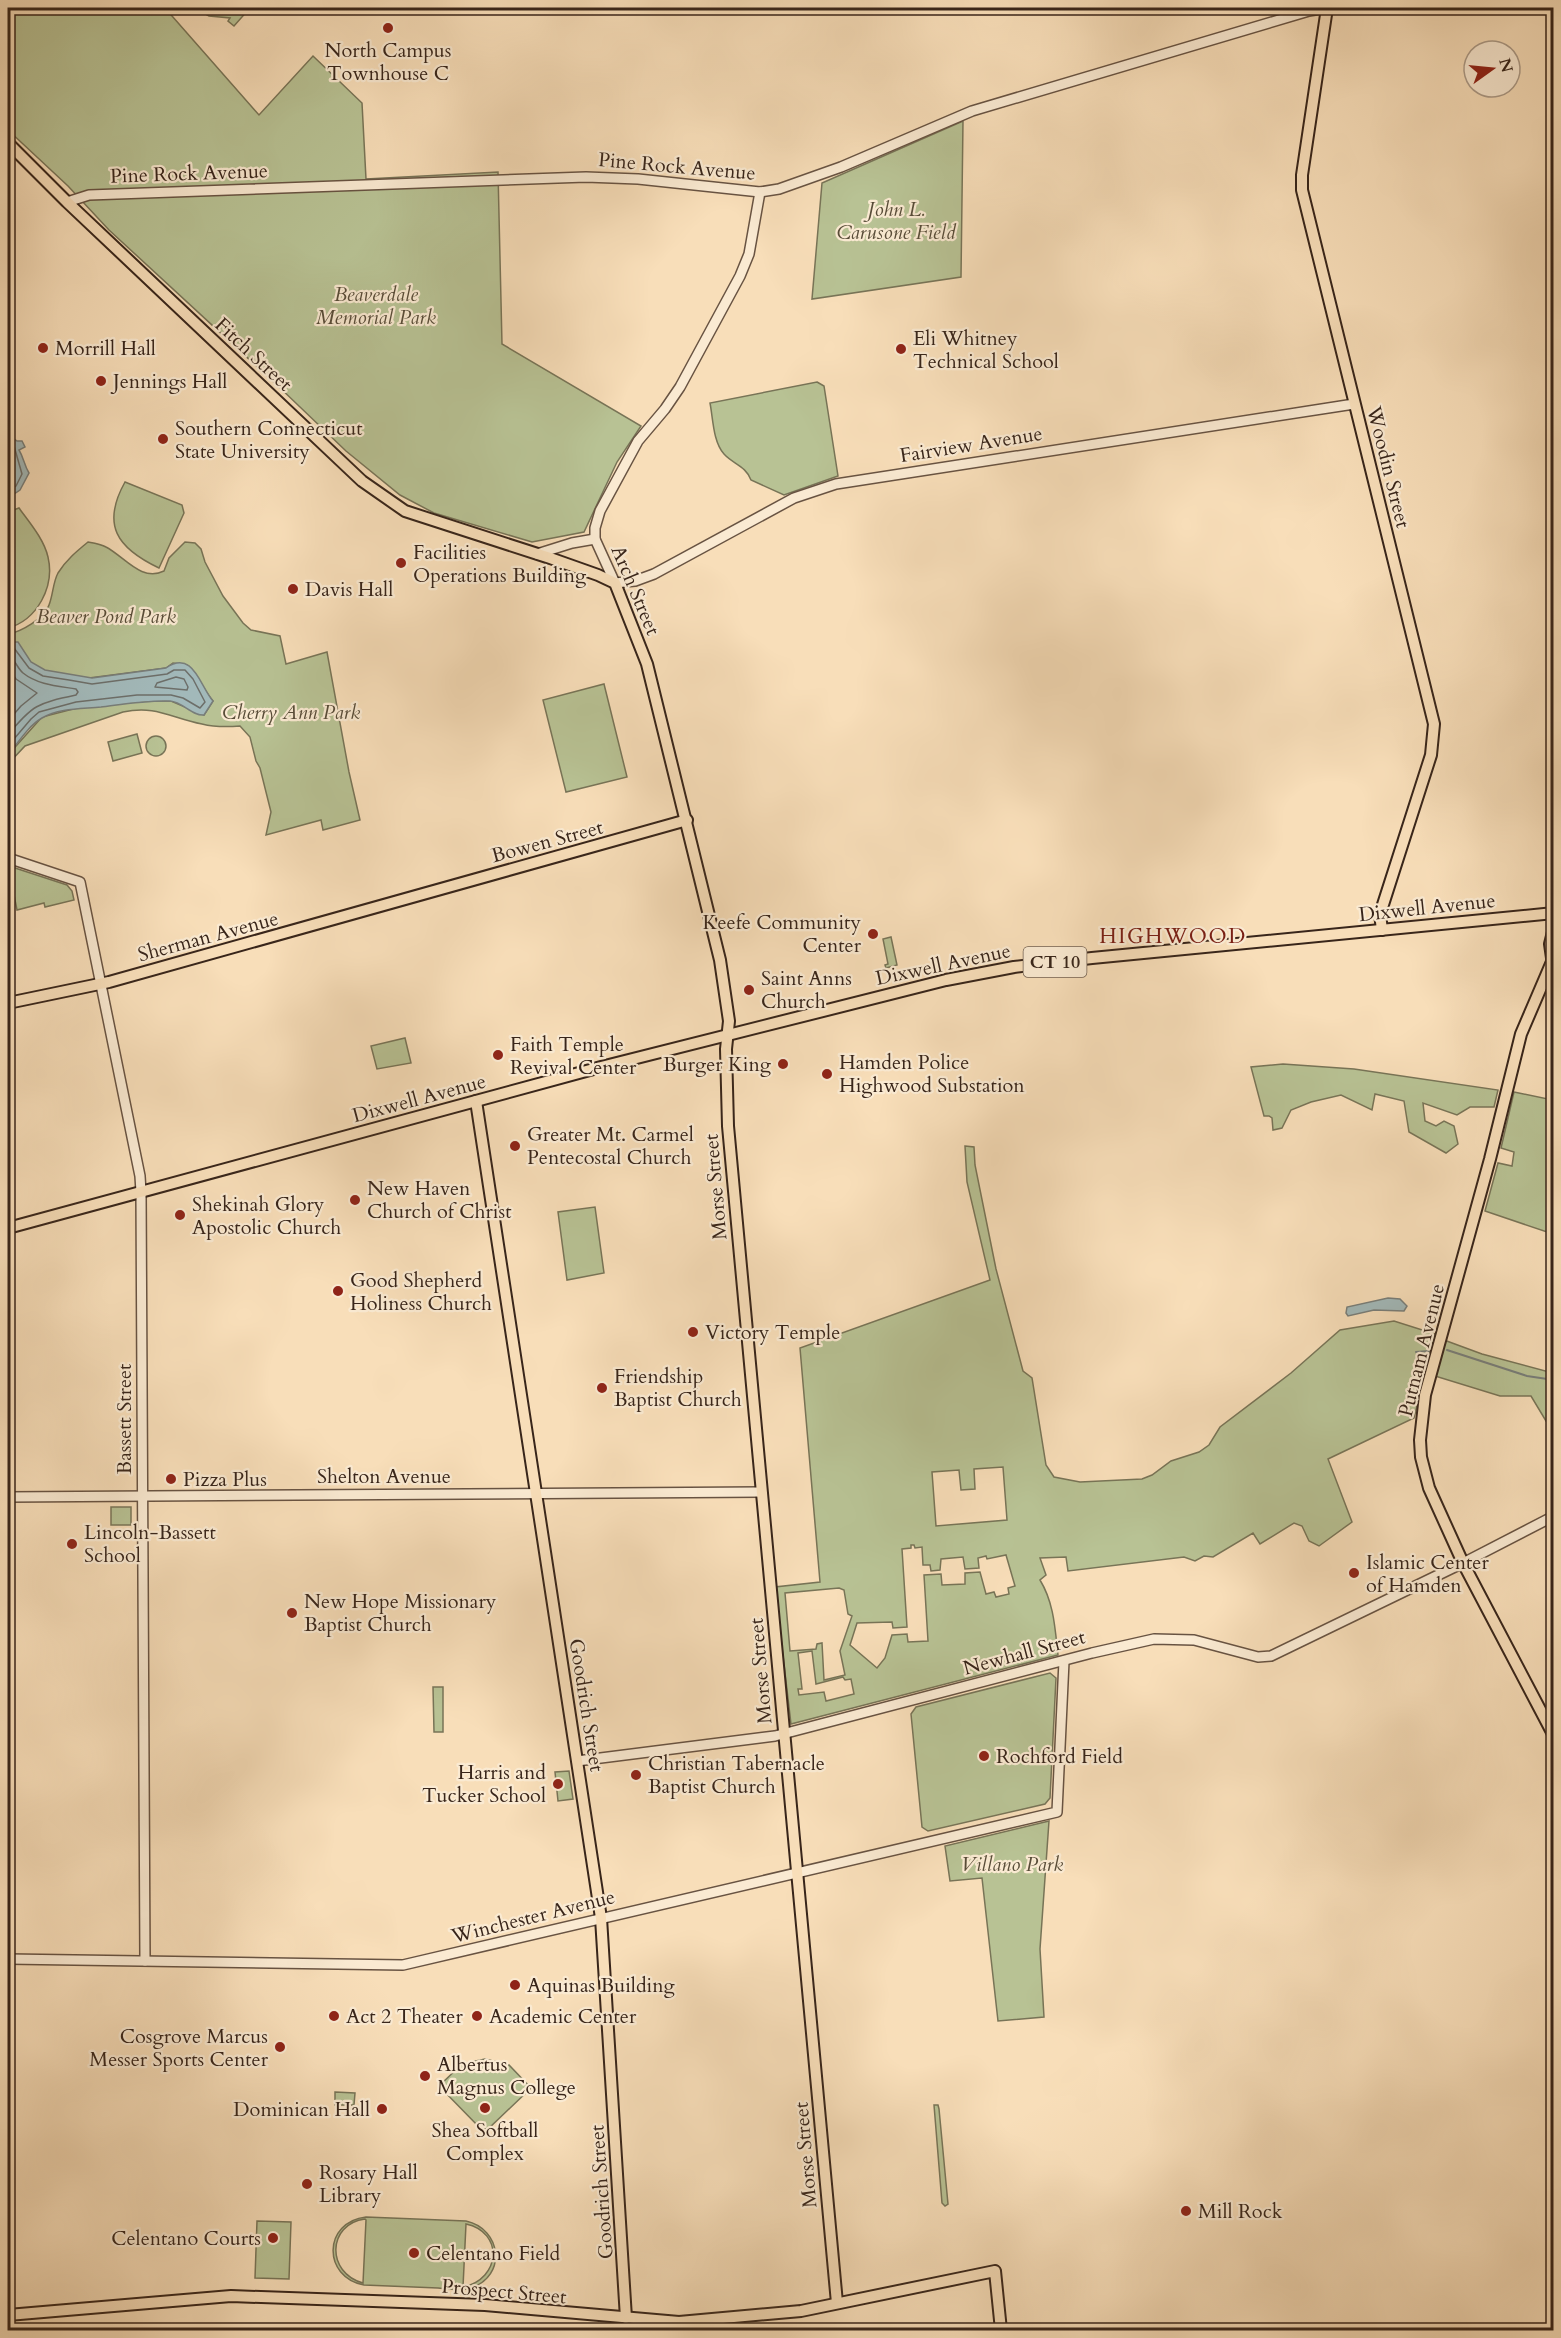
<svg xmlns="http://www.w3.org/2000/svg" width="1561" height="2338" font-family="Cardo,serif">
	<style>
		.green { fill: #b8c294; stroke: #787457; stroke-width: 1.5; fill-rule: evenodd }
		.water { fill: #a2b9ba; stroke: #787e7a; stroke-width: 1.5 }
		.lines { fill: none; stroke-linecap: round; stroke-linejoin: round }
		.shore { stroke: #6d6f6a; stroke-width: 1.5 }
		.stream { stroke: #787e7a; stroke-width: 2 }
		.minor-casing { stroke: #685342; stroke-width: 12 }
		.major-casing { stroke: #38251a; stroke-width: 14 }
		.minor { stroke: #faead2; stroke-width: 9 }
		.major { stroke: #f8deb9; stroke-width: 10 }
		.poi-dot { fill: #8f2418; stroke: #faead2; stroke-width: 2 }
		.labels { text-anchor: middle; stroke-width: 4.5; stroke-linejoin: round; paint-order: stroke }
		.shield { fill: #faead2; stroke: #726051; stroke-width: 1.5 }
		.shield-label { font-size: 18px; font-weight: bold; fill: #38251a }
		.poi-label { font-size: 20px; fill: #38251a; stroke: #faead2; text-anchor: start }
		.street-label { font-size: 20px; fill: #38251a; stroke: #faead2 }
		.park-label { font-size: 20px; font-style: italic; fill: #584c38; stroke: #faead2 }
		.neighbourhood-label { font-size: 21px; letter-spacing: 1.5px; fill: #7a1f14; stroke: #faead2 }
	</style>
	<rect width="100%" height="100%" fill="#f8deb9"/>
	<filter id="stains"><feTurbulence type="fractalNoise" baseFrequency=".00333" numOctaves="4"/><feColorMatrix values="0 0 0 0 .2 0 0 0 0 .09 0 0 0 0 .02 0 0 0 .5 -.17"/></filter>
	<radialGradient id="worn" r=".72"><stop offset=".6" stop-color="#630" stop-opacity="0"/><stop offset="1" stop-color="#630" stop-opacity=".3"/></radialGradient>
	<g class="green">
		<polygon points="8,8 165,8 259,115 313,56 362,103 366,179 498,172 502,344 641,426 617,462 584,532 532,542 434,513 400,495 346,451 277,385 109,230 68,186 8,130"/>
		<polygon points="195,8 222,10 250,8 234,26 228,21 230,18 209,16"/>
		<polygon points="963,121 961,277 812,299 822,183"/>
		<path d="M817,382L824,386L838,476L784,495L751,480C746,466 733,464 724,454C713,442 713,418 710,403Z"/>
		<path d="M125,482L182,505L184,513L159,568C117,548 101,525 125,482Z"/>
		<path d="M19,508C29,522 44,539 48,557C55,587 37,620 8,628V512Z"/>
		<path d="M88,542C94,543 101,544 106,547C125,557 141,582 164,571L169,558L185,542L195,543L201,549L205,562L223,596L243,623L251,630L280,636L286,664L327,652L349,772L360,820L323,830L321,820L266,835L271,812L260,768L256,761L250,737L240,726C228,727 214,727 202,724C171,718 156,705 123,712L25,746L8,764V755L42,717L77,708L138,701H171L204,715L213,701C203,689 198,676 187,665L173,663L166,668L89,678L8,693V634C21,632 45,618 49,605C53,595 53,582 58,573C66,560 77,551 88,542Z"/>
		<polygon points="604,684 627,777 566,792 543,700"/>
		<polygon points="137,734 142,753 113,761 108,742"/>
		<circle cx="156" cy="746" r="10"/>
		<polygon points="12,867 67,885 72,891 74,900 45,907 44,903 17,910 9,870"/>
		<polygon points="891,937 897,965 886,968 885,965 888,964 883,939"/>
		<polygon points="405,1038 411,1063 377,1069 371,1046"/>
		<polygon points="1283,1064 1354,1069 1498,1090 1494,1107 1470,1107 1457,1115 1423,1103 1425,1121 1436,1126 1444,1121 1454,1126 1458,1144 1446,1153 1409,1132 1404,1101 1375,1094 1372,1110 1341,1095 1311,1102 1291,1110 1282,1128 1273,1130 1272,1118 1269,1116 1264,1116 1251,1067"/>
		<polygon points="1514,1092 1553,1100 1553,1234 1485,1211 1498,1163 1512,1166 1514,1152 1501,1148"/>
		<path d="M965,1146L974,1147L975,1165L996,1269L1023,1371L1032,1378L1046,1465L1054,1477L1080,1482L1142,1479L1152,1475L1171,1461L1199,1452L1209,1445L1220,1427L1291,1373L1340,1330L1394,1321L1435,1334L1414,1418L1328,1459L1352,1522L1319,1546L1309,1541L1302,1526L1294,1523L1260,1544L1253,1533L1213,1557L1204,1556L1195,1561L1184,1557L1068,1571L1066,1557L1040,1558L1046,1575L1040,1580C1054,1603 1055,1628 1058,1655L791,1724L775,1587L820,1582L800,1348L990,1280L967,1182ZM1003,1467L1007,1520L936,1526L932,1472L959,1470L961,1490L975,1489L974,1469ZM911,1545H914L915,1548L922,1547L923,1565H930L931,1571L940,1570L941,1559L963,1557L965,1569L979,1568L978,1558L986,1556L987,1559L1006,1555L1015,1586L1008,1588L1009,1594L996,1597L994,1592L986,1594L980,1572L965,1573V1584L942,1585L941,1574L924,1575L928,1641L908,1642L907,1634L892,1635L885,1658L877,1668L850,1645L857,1623L892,1622L893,1628L907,1627L902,1549L911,1548ZM839,1588L844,1590L848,1614L852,1616L840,1651L845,1675L824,1680L822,1643L817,1644L816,1649L790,1651L785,1593ZM812,1651L816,1684L843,1677L845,1680L851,1679L854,1694L826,1701L824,1692L799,1695L798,1689H802L798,1653Z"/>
		<polygon points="595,1207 604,1273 567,1280 558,1212"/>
		<polygon points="1444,1340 1482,1354 1553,1373 1553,1418 1546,1421 1531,1396 1500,1396 1435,1376"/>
		<polygon points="11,1506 11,1510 14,1510 14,1583 8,1584 8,1507"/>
		<rect x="111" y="1507" width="20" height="18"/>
		<polygon points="1050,1673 1056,1678 1050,1798 1045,1804 928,1831 922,1827 911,1714 916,1707"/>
		<polygon points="433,1687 443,1687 443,1732 434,1732"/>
		<polygon points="569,1771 573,1799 558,1801 555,1772"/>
		<polygon points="1049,1821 1040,1949 1044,2017 998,2021 982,1878 950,1881 945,1846"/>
		<polygon points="485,2059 509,2065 531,2088 488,2129 481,2129 439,2086 462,2064"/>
		<polygon points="335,2092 355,2093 354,2105 335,2105"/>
		<polygon points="934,2105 938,2105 939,2109 948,2204 945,2206 942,2203"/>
		<path d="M366,2217L466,2221C502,2229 507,2276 471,2288C461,2291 449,2289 438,2288C413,2287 389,2286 364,2285C322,2277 323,2222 366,2217ZM365,2219L366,2220L363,2283C326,2273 327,2224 365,2219ZM466,2224C504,2232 501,2279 463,2287Z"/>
		<polygon points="257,2221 291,2222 289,2279 255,2278"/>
	</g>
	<g class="water">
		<path d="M8,434L17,441H22L25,447L19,450C24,458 24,465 29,473L20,490L8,498Z"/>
		<path d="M8,642H18L31,662L45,670L92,678L166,668C193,649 200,686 213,701L204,715C192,716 183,702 170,701C147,700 124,704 101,707C82,709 59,708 42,718C28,726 18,743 8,755Z"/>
		<polygon points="1388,1298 1400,1299 1407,1306 1404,1311 1374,1310 1348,1316 1346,1313 1347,1307"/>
	</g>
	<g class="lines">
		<g class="shore">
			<polyline points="8,441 14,446 22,474 16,486 8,492"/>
			<polyline points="8,647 14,648 29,668 43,676 69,680 92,684 167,674 174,670 185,670 193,679 205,702 200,708 183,698 171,695 137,695 76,702 39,712 31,719 8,746"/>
			<path d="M8,655C15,659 17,668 23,673C38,685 58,686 76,689L78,692L76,695C38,703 32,705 8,735"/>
			<polyline points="8,667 16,679 37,693 21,706 8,721"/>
			<polygon points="176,677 184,679 188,687 187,690 155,687 157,683"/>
		</g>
		<g class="stream">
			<polyline points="1447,1350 1527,1376 1554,1380"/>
			<polyline points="1416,1352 1429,1351"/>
		</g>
		<g class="minor-casing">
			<g id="minor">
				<polyline points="760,192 749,254 740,276 680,387 665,409 638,441 600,511 595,528 595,539 615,583 635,581 654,574 794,498 836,484 1354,404"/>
				<polyline points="67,202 89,195 586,177 638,179 760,192 779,189 841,167 972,111 1309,11 1327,8"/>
				<polyline points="537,554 572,543 595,539"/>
				<polyline points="8,858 80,882 140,1176 141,1192 145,1961"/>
				<polyline points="8,1497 761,1492"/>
				<polyline points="577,1761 775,1736 1092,1653 1154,1639 1194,1640 1258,1657 1271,1656 1463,1563 1554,1516"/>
				<polyline points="8,1959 403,1965 1057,1812 1064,1661"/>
			</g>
		</g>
		<g class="major-casing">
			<g id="major">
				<polyline points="1327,8 1302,175 1302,190 1434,724 1431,755 1380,914 1382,930"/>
				<polyline points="8,143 67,202 362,481 405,511 550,558 598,575 615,583 647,664 720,960 729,1021 726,1049 728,1126 837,2303"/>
				<polyline points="1554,957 1521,1034 1490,1159 1425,1395 1420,1440 1421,1457 1429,1488 1463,1563 1554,1736"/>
				<polyline points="1552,958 1550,944 1554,928"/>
				<polyline points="8,1003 109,982 687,820"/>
				<polyline points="476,1101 601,1918 626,2318"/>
				<polyline points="8,1228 601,1067 946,980 1014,967 1092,958 1554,913"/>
				<polyline points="8,2315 231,2296 485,2305 679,2322 801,2311 995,2271 1001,2330"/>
			</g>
		</g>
		<use href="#minor" class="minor"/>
		<use href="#major" class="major"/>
	</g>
	<g class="poi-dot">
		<circle cx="388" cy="28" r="6"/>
		<circle cx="43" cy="348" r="6"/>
		<circle cx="901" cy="349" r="6"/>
		<circle cx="101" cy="381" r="6"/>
		<circle cx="163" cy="439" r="6"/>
		<circle cx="401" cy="563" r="6"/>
		<circle cx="293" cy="589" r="6"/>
		<circle cx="873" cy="934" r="6"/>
		<circle cx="749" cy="990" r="6"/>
		<circle cx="498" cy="1055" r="6"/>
		<circle cx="783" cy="1064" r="6"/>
		<circle cx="827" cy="1074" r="6"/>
		<circle cx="515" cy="1146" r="6"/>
		<circle cx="355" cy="1200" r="6"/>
		<circle cx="180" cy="1215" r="6"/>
		<circle cx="338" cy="1291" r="6"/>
		<circle cx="693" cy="1332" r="6"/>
		<circle cx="602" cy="1388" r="6"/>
		<circle cx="171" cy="1479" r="6"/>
		<circle cx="72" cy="1544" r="6"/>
		<circle cx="1354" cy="1573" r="6"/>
		<circle cx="292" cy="1613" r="6"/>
		<circle cx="984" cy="1756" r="6"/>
		<circle cx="636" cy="1775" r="6"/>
		<circle cx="558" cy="1784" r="6"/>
		<circle cx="515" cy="1985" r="6"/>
		<circle cx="334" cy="2016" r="6"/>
		<circle cx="477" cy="2016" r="6"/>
		<circle cx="280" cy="2047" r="6"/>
		<circle cx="425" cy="2076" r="6"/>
		<circle cx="485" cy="2108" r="6"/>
		<circle cx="382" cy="2109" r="6"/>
		<circle cx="307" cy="2184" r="6"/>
		<circle cx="1186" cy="2211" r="6"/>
		<circle cx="273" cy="2238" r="6"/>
		<circle cx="414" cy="2253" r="6"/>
	</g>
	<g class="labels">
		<rect class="shield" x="1023.5" y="947" width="63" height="30" rx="4.5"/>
		<g class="shield-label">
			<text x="1055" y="968">CT 10</text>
		</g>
		<g class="poi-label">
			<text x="388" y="57" text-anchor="middle">North Campus<tspan x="388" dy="23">Townhouse C</tspan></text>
			<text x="913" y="345">Eli Whitney<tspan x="913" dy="23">Technical School</tspan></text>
			<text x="55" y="355">Morrill Hall</text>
			<text x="113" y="388">Jennings Hall</text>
			<text x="175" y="435">Southern Connecticut<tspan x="175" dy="23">State University</tspan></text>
			<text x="413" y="559">Facilities<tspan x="413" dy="23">Operations Building</tspan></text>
			<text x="305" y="596">Davis Hall</text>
			<text x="861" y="929" text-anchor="end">Keefe Community<tspan x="861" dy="23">Center</tspan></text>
			<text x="761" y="985">Saint Anns<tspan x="761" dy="23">Church</tspan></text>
			<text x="510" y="1051">Faith Temple<tspan x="510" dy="23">Revival Center</tspan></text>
			<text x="839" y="1069">Hamden Police<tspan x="839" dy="23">Highwood Substation</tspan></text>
			<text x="771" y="1071" text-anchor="end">Burger King</text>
			<text x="527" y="1141">Greater Mt. Carmel<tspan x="527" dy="23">Pentecostal Church</tspan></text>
			<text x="367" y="1195">New Haven<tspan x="367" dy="23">Church of Christ</tspan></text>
			<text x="192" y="1211">Shekinah Glory<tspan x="192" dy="23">Apostolic Church</tspan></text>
			<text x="350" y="1287">Good Shepherd<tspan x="350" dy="23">Holiness Church</tspan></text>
			<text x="705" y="1339">Victory Temple</text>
			<text x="614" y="1383">Friendship<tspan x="614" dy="23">Baptist Church</tspan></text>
			<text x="183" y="1486">Pizza Plus</text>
			<text x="84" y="1539">Lincoln-Bassett<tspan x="84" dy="23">School</tspan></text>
			<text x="1366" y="1569">Islamic Center<tspan x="1366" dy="23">of Hamden</tspan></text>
			<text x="304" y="1608">New Hope Missionary<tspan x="304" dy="23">Baptist Church</tspan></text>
			<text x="996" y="1763">Rochford Field</text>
			<text x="648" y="1770">Christian Tabernacle<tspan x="648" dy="23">Baptist Church</tspan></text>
			<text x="546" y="1779" text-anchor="end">Harris and<tspan x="546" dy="23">Tucker School</tspan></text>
			<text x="527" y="1992">Aquinas Building</text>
			<text x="346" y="2023">Act 2 Theater</text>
			<text x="489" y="2023">Academic Center</text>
			<text x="268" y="2043" text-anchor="end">Cosgrove Marcus<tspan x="268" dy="23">Messer Sports Center</tspan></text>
			<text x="437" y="2071">Albertus<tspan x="437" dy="23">Magnus College</tspan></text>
			<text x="370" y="2116" text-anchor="end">Dominican Hall</text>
			<text x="485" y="2137" text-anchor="middle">Shea Softball<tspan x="485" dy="23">Complex</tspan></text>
			<text x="319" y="2179">Rosary Hall<tspan x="319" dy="23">Library</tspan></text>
			<text x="1198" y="2218">Mill Rock</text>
			<text x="261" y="2245" text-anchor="end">Celentano Courts</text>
			<text x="426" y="2260">Celentano Field</text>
		</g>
		<g class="street-label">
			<text transform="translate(677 166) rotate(5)" y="7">Pine Rock Avenue</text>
			<text transform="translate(189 173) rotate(-2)" y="7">Pine Rock Avenue</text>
			<text transform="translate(254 354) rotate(43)" y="7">Fitch Street</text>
			<text transform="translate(971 444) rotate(-9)" y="7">Fairview Avenue</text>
			<text transform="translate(1389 467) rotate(76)" y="7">Woodin Street</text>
			<text transform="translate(636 590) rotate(67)" y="7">Arch Street</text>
			<text transform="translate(547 841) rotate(-15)" y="7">Bowen Street</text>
			<text transform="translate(1427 907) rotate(-6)" y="7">Dixwell Avenue</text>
			<text transform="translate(208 936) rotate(-15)" y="7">Sherman Avenue</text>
			<text transform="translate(943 964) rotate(-12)" y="7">Dixwell Avenue</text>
			<text transform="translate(419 1098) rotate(-15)" y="7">Dixwell Avenue</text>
			<text transform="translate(715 1187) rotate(-95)" y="7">Morse Street</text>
			<text transform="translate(1421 1350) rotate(-76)" y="7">Putnam Avenue</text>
			<text transform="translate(124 1419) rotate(-90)" y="7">Bassett Street</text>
			<text x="384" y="1483">Shelton Avenue</text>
			<text transform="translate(1024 1652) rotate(-15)" y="7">Newhall Street</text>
			<text transform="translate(760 1671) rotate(-95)" y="7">Morse Street</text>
			<text transform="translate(587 1705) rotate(81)" y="7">Goodrich Street</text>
			<text transform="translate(533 1916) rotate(-14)" y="7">Winchester Avenue</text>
			<text transform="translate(805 2155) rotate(-95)" y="7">Morse Street</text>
			<text transform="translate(601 2192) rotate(-94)" y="7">Goodrich Street</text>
			<text transform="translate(504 2291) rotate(5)" y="7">Prospect Street</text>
		</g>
		<g class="park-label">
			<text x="896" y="216">John L.<tspan x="896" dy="23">Carusone Field</tspan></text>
			<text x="376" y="301">Beaverdale<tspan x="376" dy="23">Memorial Park</tspan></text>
			<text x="106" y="623">Beaver Pond Park</text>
			<text x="291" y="719">Cherry Ann Park</text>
			<text x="1012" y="1871">Villano Park</text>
		</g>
		<g class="neighbourhood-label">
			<text x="1173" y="943">HIGHWOOD</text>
		</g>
	</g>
	<rect width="1561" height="2338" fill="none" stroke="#f8deb9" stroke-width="30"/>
	<rect x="9" y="9" width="1543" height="2320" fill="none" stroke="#38251a" stroke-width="3"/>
	<rect x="15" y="15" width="1531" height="2308" fill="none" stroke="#38251a" stroke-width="1.5"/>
	<g transform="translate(1492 69) rotate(75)"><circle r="28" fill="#faead2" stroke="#ac9b88" stroke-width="1.5"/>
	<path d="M0-4.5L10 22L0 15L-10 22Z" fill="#8f2418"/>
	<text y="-9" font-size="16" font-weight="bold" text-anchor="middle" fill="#38251a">N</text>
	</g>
	<rect width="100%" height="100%" filter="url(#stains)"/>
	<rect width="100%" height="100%" fill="url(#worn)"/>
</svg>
